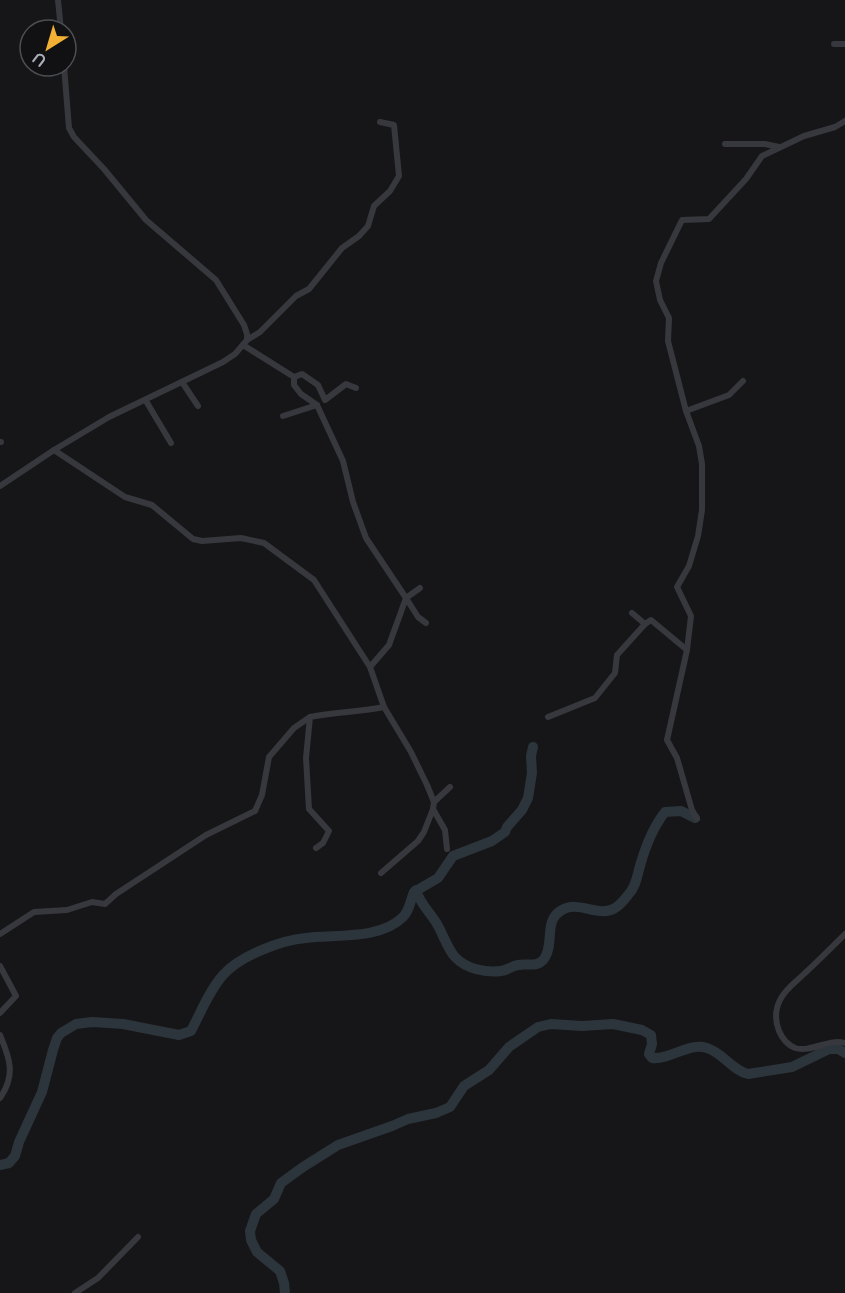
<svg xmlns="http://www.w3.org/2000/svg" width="845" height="1293" font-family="'Varela Round',sans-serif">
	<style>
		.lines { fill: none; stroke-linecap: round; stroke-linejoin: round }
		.river { stroke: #2c353c; stroke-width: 10 }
		.minor { stroke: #37383d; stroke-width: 6 }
	</style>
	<rect width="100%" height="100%" fill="#161618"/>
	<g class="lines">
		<g class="river">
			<path d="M416,890C420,904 430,912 437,924C443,934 447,948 455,957C466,969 486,973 501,971C508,970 512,966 518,965C527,963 537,968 544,959C555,944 543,920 562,910C579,900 599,918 615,908C620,905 625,899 628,895C636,887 637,876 640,866C645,848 654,826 665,812L681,811L695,818"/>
			<path d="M0,1165L9,1163L15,1156L19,1142L42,1092L53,1050L57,1038L61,1033L76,1024L92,1022L123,1024L179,1035L191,1031C201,1012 209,991 223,975C240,956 281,940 306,938C335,934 380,940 403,917C410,910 410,901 414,892L438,878L453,856L492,841L505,832L507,827L522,810L528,798L532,773L531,756L533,747"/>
			<path d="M285,1293L284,1283L280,1271L257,1252L251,1240L250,1231L256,1214L274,1199L281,1183L303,1167L338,1145L392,1126L408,1119L436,1113L450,1107L464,1086L489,1070L509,1047L538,1027L551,1024L582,1026L613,1024L642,1030L651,1035L652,1044L649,1054L652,1058C671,1060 688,1042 707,1048C723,1053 732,1070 748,1074L792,1067L829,1049H838L845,1053"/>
		</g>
		<g class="minor">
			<polyline points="58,0 61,30"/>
			<polyline points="834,44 845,44"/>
			<polyline points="64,66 69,128 74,137 104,169 146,220 216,280 244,325 247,334 247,340"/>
			<polyline points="725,144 765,144 779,147"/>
			<polyline points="243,345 294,377 302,374 318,385 325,400 346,384 356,388"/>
			<polyline points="294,377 294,385 301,394 317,405 343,461 353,502 366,538 406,598 389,645 370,667"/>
			<polyline points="182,382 198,406"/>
			<polyline points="146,401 171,443"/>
			<polyline points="686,411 729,395 743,381"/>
			<polyline points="283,416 317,405"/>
			<polyline points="0,442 1,442"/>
			<polyline points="54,450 125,497 152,505 193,539 202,541 241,538 264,543 314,580 370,667 384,707 411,752 427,785 434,802 433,809 445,830 447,849"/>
			<polyline points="0,486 54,450 109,417 223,362 235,354 247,340 260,332 296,296 309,289 342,248 359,236 368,226 374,206 390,191 399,176 394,125 380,122"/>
			<polyline points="420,588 406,598 418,617 426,623"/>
			<polyline points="632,613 645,624"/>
			<polyline points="687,650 691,616 677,587 689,566 698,536 702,510 702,464 699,446 686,411 668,341 669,318 660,300 656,281 661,263 682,220 709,219 746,179 762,156 804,136 835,127 845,121"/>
			<polyline points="548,717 595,698 615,673 617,655 645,624 651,620 687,650 667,740 677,758 692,810 697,819"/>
			<polyline points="434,802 450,787"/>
			<path d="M316,848L323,843L329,831L309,809L306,758L310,717C335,712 360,712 384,707"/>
			<polyline points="381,873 418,841 424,832 433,809"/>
			<polyline points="0,934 34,912 67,910 92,902 105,904 116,894 206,835 255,811 262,795 269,757 294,728 310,717"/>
			<path d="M845,934C832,947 819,960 805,973C797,981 785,989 780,1000C775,1010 775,1021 779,1031C782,1038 788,1045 795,1048C811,1053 829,1038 845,1043"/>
			<polyline points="0,966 16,996 0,1013"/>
			<path d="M0,1035C10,1059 16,1075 0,1098"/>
			<polyline points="75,1293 98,1278 138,1237"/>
		</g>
	</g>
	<g transform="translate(48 48) rotate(217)"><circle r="28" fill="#111113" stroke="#4d4f55" stroke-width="1.5"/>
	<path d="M0-4.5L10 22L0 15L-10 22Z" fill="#f2b134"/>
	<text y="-9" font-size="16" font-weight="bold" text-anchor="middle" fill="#a8adb8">U</text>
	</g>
</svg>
